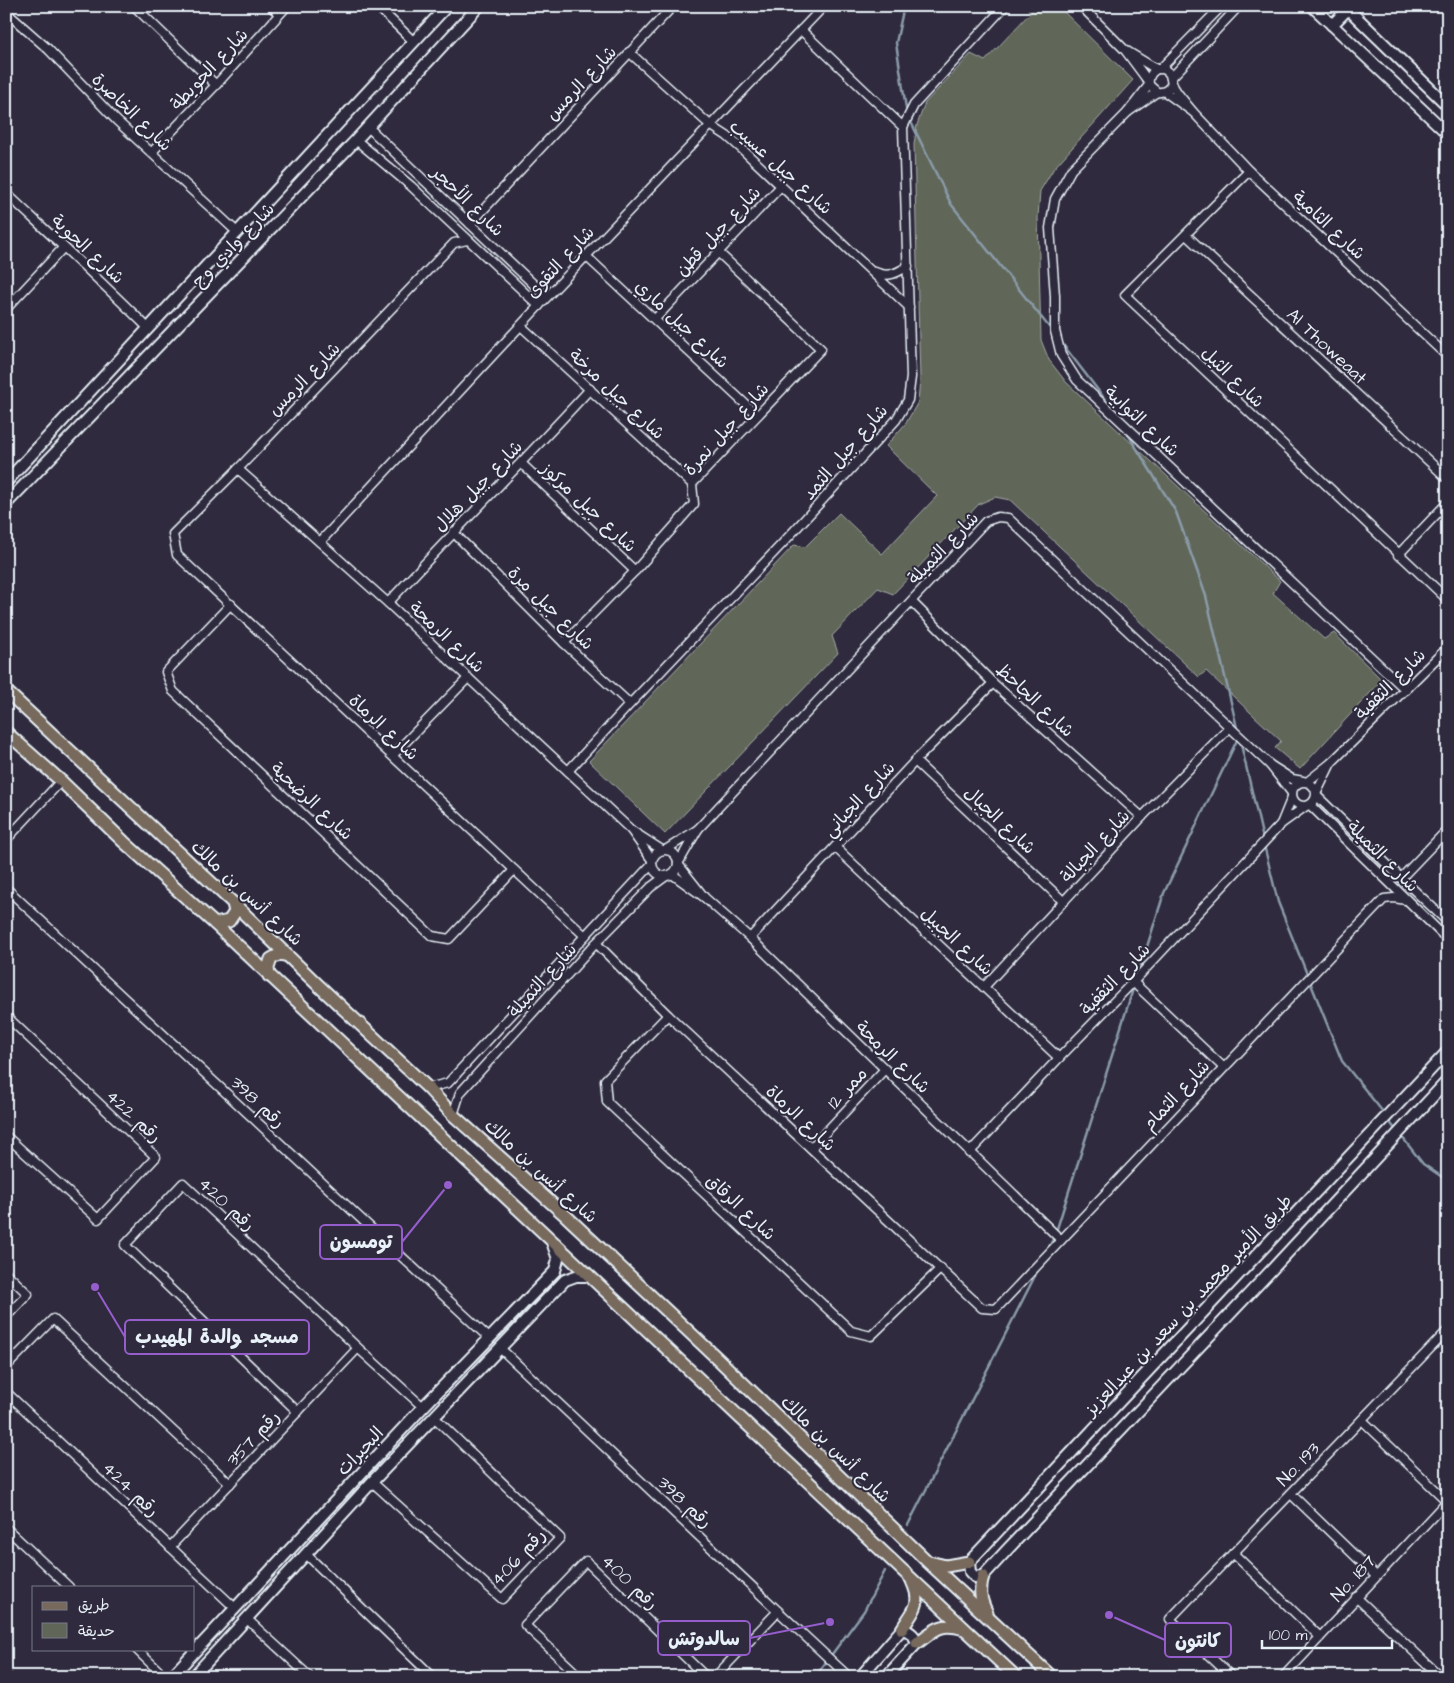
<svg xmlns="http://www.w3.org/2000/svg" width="1454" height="1683" font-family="'Architects Daughter','Playpen Sans Arabic',sans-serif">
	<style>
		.green { fill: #606658; stroke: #a4aca8 }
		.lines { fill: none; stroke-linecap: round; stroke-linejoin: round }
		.stream { stroke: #8a9baa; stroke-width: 2.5 }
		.street-casing { stroke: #e8f1f8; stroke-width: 11 }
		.secondary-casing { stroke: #e8f1f8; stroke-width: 14 }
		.primary-casing { stroke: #e8f1f8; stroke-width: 15 }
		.street { stroke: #2f2a3d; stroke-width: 8 }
		.secondary { stroke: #2f2a3d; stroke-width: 10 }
		.primary { stroke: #77695c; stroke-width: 11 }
		.labels { text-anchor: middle; stroke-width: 4; stroke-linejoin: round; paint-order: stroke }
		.street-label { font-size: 18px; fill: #e8f1f8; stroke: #2f2a3d }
		.leader { fill: none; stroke: #965dcd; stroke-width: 2 }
		.callout-dot { fill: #965dcd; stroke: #2f2a3d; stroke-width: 2 }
		.callout { fill: #2f2a3d; stroke: #965dcd; stroke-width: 2 }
		.callout-label { font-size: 19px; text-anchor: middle; font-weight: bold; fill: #e8f1f8 }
	</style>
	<rect width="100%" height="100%" fill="#2f2a3d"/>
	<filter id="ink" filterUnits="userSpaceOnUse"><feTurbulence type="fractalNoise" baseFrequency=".02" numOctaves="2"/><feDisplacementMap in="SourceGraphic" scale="10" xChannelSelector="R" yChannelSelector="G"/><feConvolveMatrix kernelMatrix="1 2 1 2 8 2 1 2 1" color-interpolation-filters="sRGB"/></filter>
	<g filter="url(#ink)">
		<polygon class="green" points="1027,6 1058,6 1133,80 1054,168 1040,191 1038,217 1041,340 1049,360 1066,382 1280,581 1273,593 1324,639 1334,633 1382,680 1300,769 1275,748 1281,741 1206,671 1199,677 1010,500 995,497 979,504 893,594 878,588 832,636 838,653 665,834 589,761 794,545 805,547 839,513 882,554 937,496 886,446 906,423 918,402 920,379 914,144 917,125 925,103 971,54 985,61 1030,13"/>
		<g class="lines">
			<g class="stream">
				<polyline points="904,6 896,43 907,115"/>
				<polyline points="910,120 951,204 1053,332"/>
				<polyline points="1061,342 1114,411"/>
				<polyline points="1126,431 1176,512 1206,596 1238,732"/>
				<polyline points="1240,740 1263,839"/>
				<polyline points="1264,845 1278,902 1342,1061 1383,1112"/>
				<polyline points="1139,972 1164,893 1238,738"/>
				<polyline points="1389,1121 1395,1129"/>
				<polyline points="1402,1137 1423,1164 1448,1181"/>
				<polyline points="1048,1249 1055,1235 1134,986"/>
				<polyline points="908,1525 1038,1270"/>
				<polyline points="815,1677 864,1611 885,1571"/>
			</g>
			<g class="street-casing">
				<g id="street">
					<polyline points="134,6 216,85"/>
					<polyline points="271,6 279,14"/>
					<polyline points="377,6 413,41"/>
					<polyline points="1081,6 1125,50"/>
					<polyline points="6,12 48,49 116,120 238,233"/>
					<polyline points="801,30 903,127"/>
					<polyline points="629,52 710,125 727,136 744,151 909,307"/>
					<polyline points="1160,69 1222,6"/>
					<polyline points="1171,78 1239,6"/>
					<polyline points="1148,81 1125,50 1156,69"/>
					<polyline points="1149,85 1128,112 1157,92"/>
					<path d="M1165,92L1193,112C1187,104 1175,92 1172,83C1170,79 1172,76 1168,72C1158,63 1147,74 1149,85L1157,92C1165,93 1170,89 1172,82"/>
					<polyline points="1128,112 1071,170 1055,199 1050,228 1055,296 1055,331 1061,355 1077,380 1406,690"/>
					<polyline points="1193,112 1249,171 1448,357"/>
					<polyline points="368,127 547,297"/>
					<polyline points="356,140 411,186 539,306"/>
					<polyline points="152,152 216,85 287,6"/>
					<polyline points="1249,171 1125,295 1448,600"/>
					<path d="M6,193C54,238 102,282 148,328"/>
					<polyline points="470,224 673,6"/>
					<polyline points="1186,235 1448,479"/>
					<polyline points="467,240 454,243 238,469 173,534 177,555 585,936"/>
					<polyline points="586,256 757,415"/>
					<path d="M875,272C888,278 897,273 908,266"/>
					<polyline points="6,309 63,248"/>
					<polyline points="655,319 781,186"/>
					<polyline points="521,326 692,484"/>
					<polyline points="522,464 635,571"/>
					<polyline points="238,469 388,603 631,830"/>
					<polyline points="453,532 564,643 630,704"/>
					<polyline points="320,542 547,297 824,6"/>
					<polyline points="1398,555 1448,502"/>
					<polyline points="912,602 993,683 1142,817"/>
					<path d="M388,603C454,531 524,461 590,389"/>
					<polyline points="231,604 166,672 173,691 432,936 449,939 514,870"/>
					<polyline points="564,643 635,571 694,504 692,484 821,349 719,253"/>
					<polyline points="393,755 468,678"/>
					<polyline points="915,761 1064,902"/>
					<polyline points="1331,763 1448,647"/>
					<polyline points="568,771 630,704 781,545 896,420 908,400 911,377 903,127 914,105 1005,6"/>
					<circle cx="1304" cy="794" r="12"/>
					<polyline points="1307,782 1331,763 1317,792"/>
					<polyline points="1292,793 1270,765 1292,779 1303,781"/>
					<polyline points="1317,796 1401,878 1448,922"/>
					<polyline points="1292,797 1281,824 1306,806"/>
					<polyline points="1310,805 1448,940"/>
					<polyline points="698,829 986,521 998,517 1008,518 1270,765"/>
					<polyline points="6,840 61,781"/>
					<polyline points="835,847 1059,1058"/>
					<polyline points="667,849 698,829 679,862"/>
					<circle cx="665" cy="863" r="13"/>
					<polyline points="652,860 631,830 662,850"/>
					<polyline points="672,874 704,897 678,864"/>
					<polyline points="1401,878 1448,829"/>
					<polyline points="6,888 489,1338"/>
					<polyline points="704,897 750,938 1061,1240"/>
					<polyline points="750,938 915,761 993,683"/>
					<polyline points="596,943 668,1015 982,1308 996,1309 1384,899 1394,898 1406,900"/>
					<polyline points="1133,982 1223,1067"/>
					<polyline points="984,987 1142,817 1230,727"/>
					<polyline points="668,1015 605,1080 607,1102 851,1331 871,1336 941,1268"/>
					<polyline points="6,1016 156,1157 98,1219 6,1136"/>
					<polyline points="428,1088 448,1083 652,864"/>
					<polyline points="453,1115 460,1093 596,943 651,887 666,876"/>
					<polyline points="811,1148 884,1070"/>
					<polyline points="969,1153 1059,1058 1136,979 1281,824"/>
					<polyline points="6,1273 28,1294 6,1317"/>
					<polyline points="500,1348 778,1611 849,1677"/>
					<polyline points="6,1367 53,1319 230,1484"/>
					<polyline points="6,1392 235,1608"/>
					<polyline points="298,1412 125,1245 183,1183 358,1348 423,1407"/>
					<polyline points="1362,1420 1448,1502"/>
					<polyline points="372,1482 502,1599 560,1538 434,1417"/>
					<polyline points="1291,1494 1376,1576"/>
					<polyline points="6,1528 69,1587"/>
					<polyline points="170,1547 358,1348"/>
					<polyline points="1233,1553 1320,1637"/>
					<polyline points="306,1554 431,1675 430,1677"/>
					<polyline points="1356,1597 1441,1677"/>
					<polyline points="247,1619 310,1677"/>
					<polyline points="136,1649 165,1677"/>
					<polyline points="6,1675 8,1677"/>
					<polyline points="580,1677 525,1625 586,1561 706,1677"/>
					<polyline points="715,1677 778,1611"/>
					<polyline points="1232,1677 1170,1619 1448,1330"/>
					<polyline points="1283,1677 1447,1501"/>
				</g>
			</g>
			<g class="secondary-casing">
				<g id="secondary">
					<polyline points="1312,6 1448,134"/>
					<polyline points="1345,6 1448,106"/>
					<polyline points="1332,25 1348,9"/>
					<polyline points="6,482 447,6"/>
					<polyline points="6,504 356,140 479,6"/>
					<polyline points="1448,1051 969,1562 970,1572 975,1577 983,1576 1006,1551 1265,1277 1448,1080"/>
					<polyline points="171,1677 423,1407 555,1271 558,1259 552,1242"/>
					<polyline points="193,1677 372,1482 565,1280 576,1276 589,1276"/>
					<path d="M860,1677L902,1629C910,1631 915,1635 917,1643L886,1677"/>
				</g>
			</g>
			<g class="primary-casing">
				<g id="primary">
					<polyline points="6,691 233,903 318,985 428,1088 453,1115 566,1216 718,1359 928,1562 1052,1677"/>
					<polyline points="6,732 61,781 124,842 215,924 1016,1677"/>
					<polyline points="215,924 229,921 235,912 233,903"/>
					<polyline points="269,976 268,968 271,959 280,954 288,956"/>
					<polyline points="929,1562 946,1566 969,1562"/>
					<path d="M983,1576C979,1592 980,1599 987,1613"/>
					<path d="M902,1629C914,1609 923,1605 912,1581"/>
					<path d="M917,1643C936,1629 940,1622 964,1629"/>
				</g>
			</g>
			<use href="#street" class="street"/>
			<use href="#secondary" class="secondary"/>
			<use href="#primary" class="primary"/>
		</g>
	</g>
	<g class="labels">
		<g class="street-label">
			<text transform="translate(209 69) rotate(-47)" y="6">شارع الحويطة</text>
			<text transform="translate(581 83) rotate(-47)" y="6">شارع الرمس</text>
			<text transform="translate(132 112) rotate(44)" y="6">شارع الخاصرة</text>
			<text transform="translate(781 167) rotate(42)" y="6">شارع جبل عسيب</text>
			<text transform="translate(468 201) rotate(44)" y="6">شارع الأحجر</text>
			<text transform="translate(1329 225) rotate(43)" y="6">شارع الثامية</text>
			<text transform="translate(718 231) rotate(-47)" y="6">شارع جبل قطن</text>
			<text transform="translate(233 245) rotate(-46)" y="6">شارع وادي وج</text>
			<text transform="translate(88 249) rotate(43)" y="6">شارع الحوية</text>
			<text transform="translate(560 262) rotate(-47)" y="6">شارع التقوى</text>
			<text transform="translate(682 324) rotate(43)" y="6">شارع جبل ماري</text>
			<text transform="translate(1327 346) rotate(43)" y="6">Al Thoweaat</text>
			<text transform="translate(1233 377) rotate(44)" y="6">شارع الثيل</text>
			<text transform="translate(304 379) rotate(-46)" y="6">شارع الرمس</text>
			<text transform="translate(617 394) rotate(43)" y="6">شارع جبل مرخة</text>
			<text transform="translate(1142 421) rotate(43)" y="6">شارع الثوابية</text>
			<text transform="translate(726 429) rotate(-48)" y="6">شارع جبل نمرة</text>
			<text transform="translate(845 452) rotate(-49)" y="6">شارع جبل الثمد</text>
			<text transform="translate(478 486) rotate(-46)" y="6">شارع جبل هلال</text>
			<text transform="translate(589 507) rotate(43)" y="6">شارع جبل مركوز</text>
			<text transform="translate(943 548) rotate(-46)" y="6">شارع الثميلة</text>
			<text transform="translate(551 608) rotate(44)" y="6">شارع جبل مرة</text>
			<text transform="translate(447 637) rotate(43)" y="6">شارع الرمحة</text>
			<text transform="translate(1390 684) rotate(-45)" y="6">شارع الثقفية</text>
			<text transform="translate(1035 700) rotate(43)" y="6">شارع الجاحظ</text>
			<text transform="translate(384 727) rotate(43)" y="6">شارع الرماة</text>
			<text transform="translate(859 799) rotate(-47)" y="6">شارع الجباني</text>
			<text transform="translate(312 801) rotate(43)" y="6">شارع الرضحية</text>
			<text transform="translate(1000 820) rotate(43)" y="6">شارع الجبال</text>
			<text transform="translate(1095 846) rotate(-47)" y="6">شارع الجبالة</text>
			<text transform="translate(1383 856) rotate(45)" y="6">شارع الثميلة</text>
			<text transform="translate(247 893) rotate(43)" y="6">شارع أنس بن مالك</text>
			<text transform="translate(957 941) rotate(43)" y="6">شارع الجبيل</text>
			<text transform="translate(1115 979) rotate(-46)" y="6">شارع الثقفية</text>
			<text transform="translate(542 980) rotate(-48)" y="6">شارع الثميلة</text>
			<text transform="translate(893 1057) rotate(44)" y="6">شارع الرمحة</text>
			<text transform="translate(847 1088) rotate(-47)" y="6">ممر 12</text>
			<text transform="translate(1176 1095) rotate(-47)" y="6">شارع الثمام</text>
			<text transform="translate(258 1102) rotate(43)" y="6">رقم 398</text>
			<text transform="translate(134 1116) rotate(43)" y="6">رقم 422</text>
			<text transform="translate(801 1118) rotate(43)" y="6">شارع الرماة</text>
			<text transform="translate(541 1171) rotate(42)" y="6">شارع أنس بن مالك</text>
			<text transform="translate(227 1204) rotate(43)" y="6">رقم 420</text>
			<text transform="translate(741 1207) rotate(43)" y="6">شارع الرقاق</text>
			<text transform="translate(1188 1305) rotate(-47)" y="6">طريق الأمير محمد بن سعد بن عبدالعزيز</text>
			<text transform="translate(253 1438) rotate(-47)" y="6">رقم 357</text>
			<text transform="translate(836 1449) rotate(44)" y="6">شارع أنس بن مالك</text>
			<text transform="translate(360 1451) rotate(-47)" y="6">البحيرات</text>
			<text transform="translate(1298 1464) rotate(-46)" y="6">No. 193</text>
			<text transform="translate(131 1489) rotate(44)" y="6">رقم 424</text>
			<text transform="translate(685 1502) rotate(43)" y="6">رقم 398</text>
			<text transform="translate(518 1557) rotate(-47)" y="6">رقم 406</text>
			<text transform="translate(1353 1578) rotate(-47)" y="6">No. 187</text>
			<text transform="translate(630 1582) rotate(44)" y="6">رقم 400</text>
		</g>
	</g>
	<path class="leader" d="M448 1185L402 1242M95 1287L125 1337M830 1622L750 1638M1109 1615L1165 1640"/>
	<g class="callout-dot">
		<circle cx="448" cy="1185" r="5"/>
		<circle cx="95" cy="1287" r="5"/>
		<circle cx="830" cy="1622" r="5"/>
		<circle cx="1109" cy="1615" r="5"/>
	</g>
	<g class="callout">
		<rect x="320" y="1225" width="82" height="34" rx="5"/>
		<rect x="125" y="1320" width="184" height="34" rx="5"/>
		<rect x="658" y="1621" width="92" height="34" rx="5"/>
		<rect x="1165" y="1623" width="66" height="34" rx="5"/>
	</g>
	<g class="callout-label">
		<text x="361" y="1248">تومسون</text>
		<text x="217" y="1343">مسجد والدة المهيدب</text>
		<text x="704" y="1645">سالدوتش</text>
		<text x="1198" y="1647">كانتون</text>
	</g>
	<rect width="1454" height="1683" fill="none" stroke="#2f2a3d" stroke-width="25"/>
	<rect x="12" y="12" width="1429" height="1658" fill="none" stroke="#e8f1f8" stroke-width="2" filter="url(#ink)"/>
	<rect x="32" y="1586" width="162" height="65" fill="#2f2a3d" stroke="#797a88"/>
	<rect x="42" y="1602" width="25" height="8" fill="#77695c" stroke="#797a88"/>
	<text x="78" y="1610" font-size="15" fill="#e8f1f8">طريق</text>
	<rect x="42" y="1623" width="25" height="15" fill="#606658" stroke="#797a88"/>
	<text x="78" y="1636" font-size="15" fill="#e8f1f8">حديقة</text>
	<path d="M1262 1640v8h130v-8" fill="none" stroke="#e8f1f8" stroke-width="2.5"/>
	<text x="1269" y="1640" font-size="15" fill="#e8f1f8" stroke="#2f2a3d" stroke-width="4" paint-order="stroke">100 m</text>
</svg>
